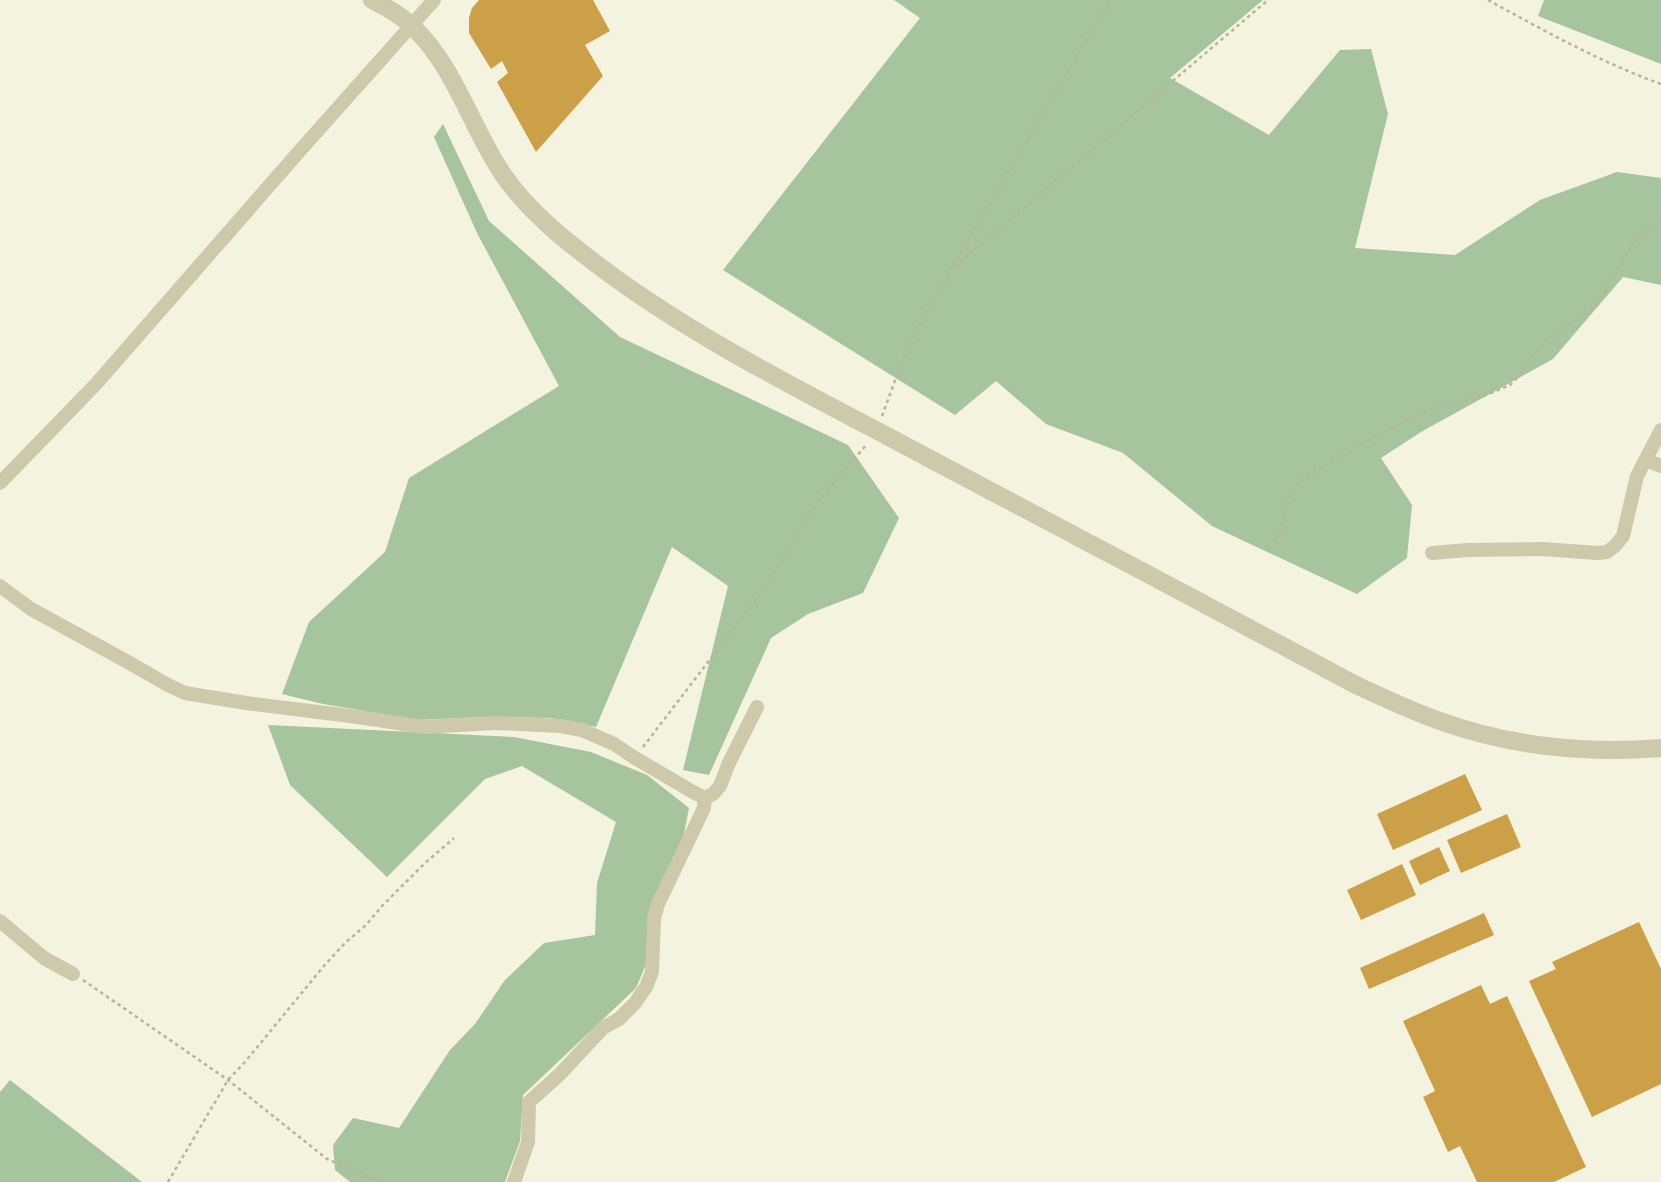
<svg xmlns="http://www.w3.org/2000/svg" width="1661" height="1182" font-family="'DM Sans',sans-serif">
	<style>
		.green { fill: #a6c49e }
		.building { fill: #cba046 }
		.lines { fill: none; stroke-linecap: round; stroke-linejoin: round }
		.path { stroke: #b9b494; stroke-width: 2.5; stroke-dasharray: 3.5 3.5; stroke-linecap: butt }
		.minor { stroke: #cdc9aa; stroke-width: 14 }
		.tertiary { stroke: #cdc9aa; stroke-width: 18 }
	</style>
	<rect width="100%" height="100%" fill="#f4f3df"/>
	<g class="green">
		<polygon points="894,0 1263,0 1170,78 1269,135 1340,50 1371,49 1388,114 1355,248 1455,255 1540,200 1617,172 1661,178 1661,285 1623,277 1553,359 1421,432 1381,458 1412,505 1407,558 1357,594 1212,526 1123,453 1046,424 996,381 955,415 723,270 920,18"/>
		<polygon points="1544,0 1661,0 1661,64 1538,16"/>
		<polygon points="443,124 489,221 620,337 848,445 899,518 863,593 808,614 771,638 709,775 683,770 728,586 672,547 596,727 550,718 483,717 418,720 323,704 282,694 309,622 385,552 409,478 559,386 477,233 434,137"/>
		<polygon points="268,725 514,737 591,752 647,775 689,808 683,839 650,907 647,962 636,988 523,1095 520,1141 505,1182 350,1182 335,1170 333,1145 353,1118 399,1128 450,1050 475,1024 505,980 544,943 595,935 597,883 616,822 522,766 485,779 387,877 290,785"/>
		<polygon points="10,1080 142,1182 0,1182 0,1092"/>
	</g>
	<g class="building">
		<polygon points="479,0 593,0 610,31 585,45 603,76 536,152 497,82 508,73 502,61 491,69 469,33 469,18 472,8"/>
		<polygon points="1465,774 1482,810 1393,850 1377,814"/>
		<polygon points="1507,814 1521,847 1461,873 1447,840"/>
		<polygon points="1439,847 1450,871 1420,885 1409,861"/>
		<polygon points="1402,864 1416,895 1361,920 1347,890"/>
		<polygon points="1484,913 1494,935 1369,989 1360,968"/>
		<polygon points="1639,922 1661,969 1661,1084 1592,1117 1529,981 1556,969 1552,962"/>
		<polygon points="1481,985 1490,1004 1507,996 1586,1167 1554,1182 1477,1182 1460,1146 1448,1152 1423,1097 1435,1091 1403,1021"/>
	</g>
	<g class="lines">
		<g class="path">
			<path d="M1488,0C1545,31 1600,62 1661,84"/>
			<polyline points="954,267 1268,0"/>
			<polyline points="882,416 908,345 951,269 1110,0"/>
			<polyline points="1276,545 1291,492 1305,477 1389,429 1433,409 1489,394 1510,385 1518,377 1541,346 1561,329 1591,310 1599,301 1632,244 1661,218"/>
			<polyline points="643,747 767,585 815,505 867,444"/>
			<polyline points="83,980 228,1080 327,1159 380,1182"/>
			<polyline points="168,1182 228,1080 245,1062 323,967 345,943 366,925 383,905 424,864 454,838"/>
		</g>
		<g class="minor">
			<polyline points="1646,460 1661,466"/>
			<polyline points="0,483 96,384 296,155 434,0"/>
			<polyline points="1432,553 1468,550 1543,549 1597,553 1607,552 1615,546 1623,536 1637,476 1661,430"/>
			<polyline points="0,586 31,609 126,661 168,685 185,693 246,703 358,717 424,727 496,723 561,726 582,730 614,744 635,758 693,792 705,798"/>
			<polyline points="0,921 44,958 73,974"/>
			<polyline points="514,1182 528,1142 529,1102 560,1074 603,1028 619,1019 635,1003 646,987 652,972 654,918 658,904 704,808 705,798 713,794 720,786 728,765 757,707"/>
		</g>
		<path class="tertiary" d="M372,0C386,7 402,16 413,27C455,67 470,125 502,173C527,210 563,239 599,266C697,340 809,394 917,452C1063,529 1210,607 1356,685C1384,698 1411,711 1440,721C1512,747 1585,754 1661,748"/>
	</g>
</svg>
